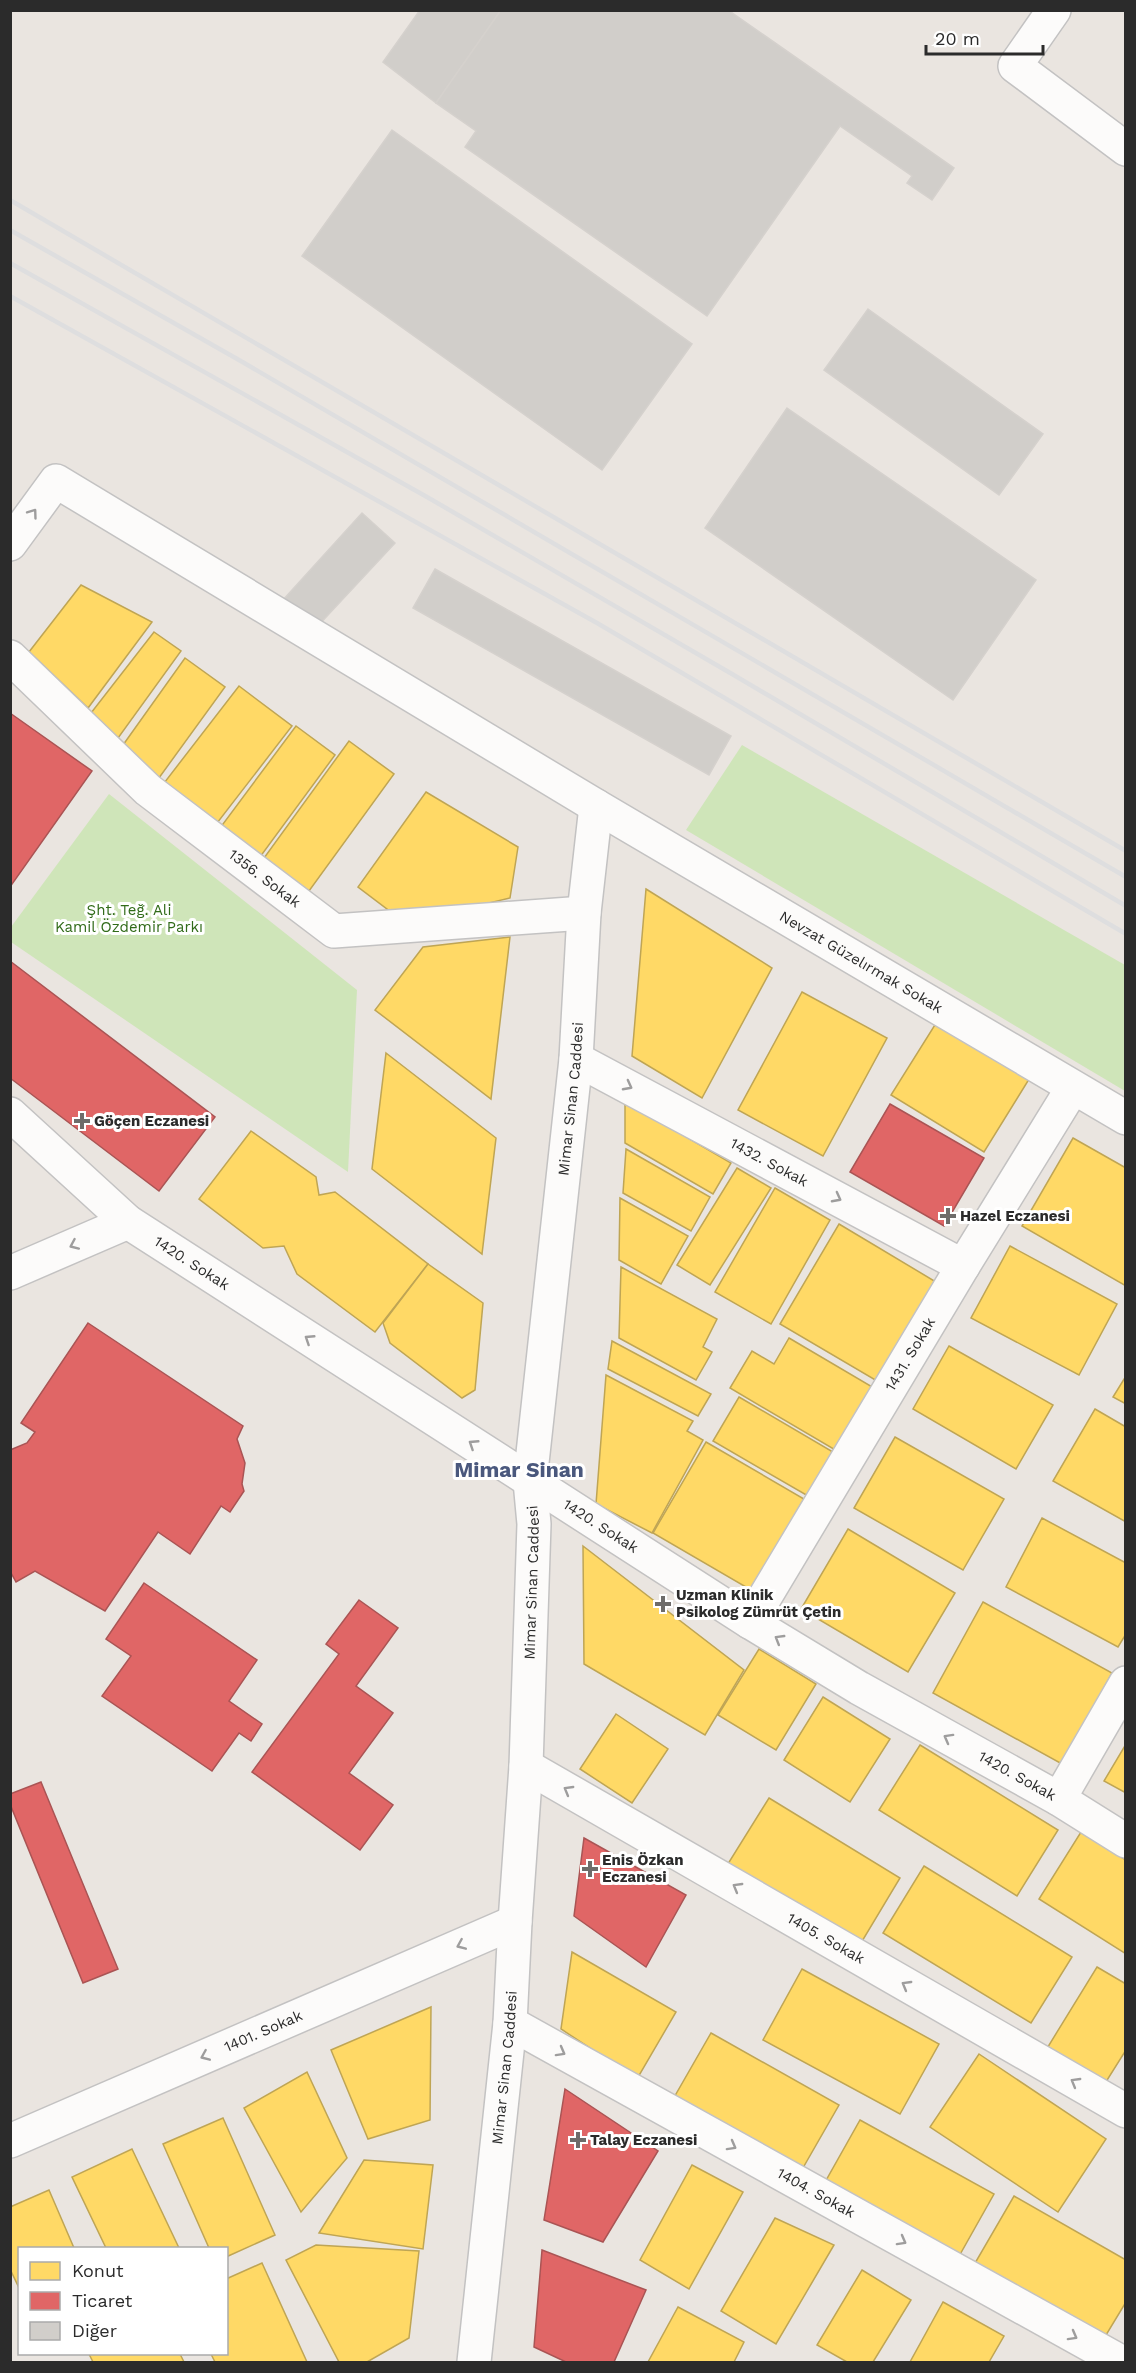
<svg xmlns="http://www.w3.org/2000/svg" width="1136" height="2373" font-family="'Work Sans',sans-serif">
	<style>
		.green { fill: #cfe5b9 }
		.homes { fill: #ffd966; stroke: #bfa554; stroke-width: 1.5 }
		.shops { fill: #e06666; stroke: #aa5454; stroke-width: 1.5 }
		.building { fill: #d1ceca; stroke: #d5d1cd; stroke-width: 1.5 }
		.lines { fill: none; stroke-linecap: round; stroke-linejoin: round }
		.minor-casing { stroke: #c3c2c2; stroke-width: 36 }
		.minor { stroke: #fcfbfa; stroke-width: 33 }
		.rail { stroke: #dededf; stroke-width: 4.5 }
		.oneway { stroke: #9e9d9d }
		.poi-dot { fill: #6e6c6a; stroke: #fff; stroke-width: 2 }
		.labels { text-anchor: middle; stroke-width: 6; stroke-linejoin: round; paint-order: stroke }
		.street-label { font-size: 15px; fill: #2b2b2b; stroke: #fff }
		.park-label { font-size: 15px; fill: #316b19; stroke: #fff }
		.poi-label { font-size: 15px; font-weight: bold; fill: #2b2b2b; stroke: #fff; text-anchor: start }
		.district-label { font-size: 21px; font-weight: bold; fill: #4a587d; stroke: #fff }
	</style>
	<rect width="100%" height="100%" fill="#eae5e0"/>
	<g class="green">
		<polygon points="742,745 1125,965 1125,1091 686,830"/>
		<polygon points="109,794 357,990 348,1172 11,942 11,927"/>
	</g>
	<g class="homes">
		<polygon points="81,585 152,622 88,708 29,652"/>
		<polygon points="154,632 181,651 113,745 91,713"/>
		<polygon points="185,658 225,687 156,782 123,745"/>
		<polygon points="239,686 292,726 214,827 161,787"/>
		<polygon points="296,726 335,755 260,857 220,828"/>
		<polygon points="349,741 394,774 309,891 264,858"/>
		<polygon points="426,792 518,847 510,898 414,921 395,915 358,887"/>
		<polygon points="646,889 772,968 702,1098 632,1056"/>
		<polygon points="510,937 491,1099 375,1010 423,947"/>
		<polygon points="802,992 887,1038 823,1156 738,1110"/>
		<polygon points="938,1020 1031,1076 984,1152 891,1095"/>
		<polygon points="386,1053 496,1138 482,1254 372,1169"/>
		<polygon points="625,1101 731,1163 713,1194 625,1143"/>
		<polygon points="251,1131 316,1177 319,1195 335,1192 428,1264 375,1332 297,1274 284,1246 263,1248 199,1199"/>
		<polygon points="1073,1138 1126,1168 1126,1286 1022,1226"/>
		<polygon points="626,1149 710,1197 691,1231 623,1193"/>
		<polygon points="737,1168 771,1188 710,1285 677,1265"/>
		<polygon points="775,1188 830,1220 771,1324 715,1292"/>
		<polygon points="620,1198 688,1236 661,1284 619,1260"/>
		<polygon points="839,1224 936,1282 877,1381 780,1324"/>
		<polygon points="1010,1246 1117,1304 1079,1375 971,1318"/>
		<polygon points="428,1264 483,1303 475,1390 462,1398 390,1343 383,1323"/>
		<polygon points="621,1267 717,1319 703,1347 712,1352 696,1380 619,1338"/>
		<polygon points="789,1338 874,1388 837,1451 730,1388 752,1351 774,1364"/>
		<polygon points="612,1341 711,1394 698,1416 608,1369"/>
		<polygon points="949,1346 1053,1405 1016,1469 913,1409"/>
		<polygon points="606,1375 693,1421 687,1431 703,1440 652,1533 596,1504"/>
		<polygon points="1126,1376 1126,1404 1113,1397"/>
		<polygon points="739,1397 833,1452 808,1496 713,1441"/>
		<polygon points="1095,1409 1126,1427 1126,1522 1053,1481"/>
		<polygon points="895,1437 1004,1499 963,1570 854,1508"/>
		<polygon points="706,1442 804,1499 751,1590 653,1533"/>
		<polygon points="1042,1518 1126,1563 1126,1634 1118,1647 1006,1587"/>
		<polygon points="848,1529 955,1593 908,1672 801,1609"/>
		<polygon points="583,1546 744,1670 705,1735 584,1664"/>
		<polygon points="983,1602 1112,1673 1062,1764 933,1693"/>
		<polygon points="759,1649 816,1684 776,1750 718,1715"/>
		<polygon points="823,1697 890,1739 850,1802 784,1760"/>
		<polygon points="616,1714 668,1749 632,1803 580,1769"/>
		<polygon points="1126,1744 1126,1793 1104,1781"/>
		<polygon points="920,1745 1058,1830 1017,1896 879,1810"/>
		<polygon points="769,1798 900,1878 858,1948 726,1867"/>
		<polygon points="1081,1832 1126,1860 1126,1954 1039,1899"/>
		<polygon points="924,1866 1072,1957 1031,2023 883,1933"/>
		<polygon points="572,1952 676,2012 637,2079 561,2029"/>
		<polygon points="1097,1967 1126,1984 1126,2050 1104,2085 1046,2050"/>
		<polygon points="802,1969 939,2044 900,2114 763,2040"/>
		<polygon points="431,2007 430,2120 368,2139 331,2050"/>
		<polygon points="711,2033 839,2105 800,2173 672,2101"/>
		<polygon points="979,2054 1106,2139 1058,2212 930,2127"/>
		<polygon points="307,2072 347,2158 301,2212 244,2108"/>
		<polygon points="223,2118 275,2235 226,2257 226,2248 209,2248 163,2144"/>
		<polygon points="860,2120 994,2194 958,2258 824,2184"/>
		<polygon points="132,2149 179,2248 106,2248 72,2177"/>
		<polygon points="364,2160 433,2165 423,2249 319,2233"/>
		<polygon points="692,2165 743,2192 689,2289 640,2260"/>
		<polygon points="49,2190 74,2248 20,2248 20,2290 10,2269 10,2207"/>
		<polygon points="1014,2196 1126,2260 1126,2302 1100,2345 971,2270"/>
		<polygon points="775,2218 834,2245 776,2344 721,2311"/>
		<polygon points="316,2245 419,2251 409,2338 367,2362 339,2362 286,2260"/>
		<polygon points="262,2263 307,2362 215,2362 211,2354 226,2354 226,2279"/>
		<polygon points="862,2270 911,2300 873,2362 847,2362 817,2345"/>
		<polygon points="943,2302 1004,2336 989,2362 910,2362"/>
		<polygon points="678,2307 744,2342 734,2362 648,2362"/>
		<polygon points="89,2354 180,2354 184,2362 93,2362"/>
	</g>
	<g class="shops">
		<polygon points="10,713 92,771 10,887"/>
		<polygon points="10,961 215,1117 159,1191 10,1078"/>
		<polygon points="890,1104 984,1158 944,1226 850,1172"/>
		<polygon points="88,1323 243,1426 237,1439 245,1463 242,1484 244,1491 230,1512 221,1506 190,1554 158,1532 105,1611 35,1571 16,1582 10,1571 10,1450 27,1443 35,1432 21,1423"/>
		<polygon points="144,1583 257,1660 229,1701 262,1724 251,1741 239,1733 212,1771 102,1696 131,1656 106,1639"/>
		<polygon points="359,1600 398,1628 356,1686 393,1713 349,1773 393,1805 360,1850 252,1772 339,1654 326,1644"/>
		<polygon points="41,1782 118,1969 83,1983 10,1804 10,1794"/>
		<polygon points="584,1838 686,1895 646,1967 574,1916"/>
		<polygon points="565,2089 658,2151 603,2242 544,2220"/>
		<polygon points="542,2250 646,2290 614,2362 566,2362 534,2347"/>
	</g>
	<g class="building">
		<polygon points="420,10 501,10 436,103 383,62"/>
		<polygon points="501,10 728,10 954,168 932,200 907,183 912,176 840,126 707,316 465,147 476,131 436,103"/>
		<polygon points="392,130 692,344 602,470 302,256"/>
		<polygon points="868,309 1043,434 999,495 824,370"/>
		<polygon points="787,408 1036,580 953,700 705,528"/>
		<polygon points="362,513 395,543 315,629 283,600"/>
		<polygon points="435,569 731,736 709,775 413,608"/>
	</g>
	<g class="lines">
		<g class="minor-casing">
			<g id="minor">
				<polyline points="1054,10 1015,66 1126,149"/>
				<path id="s1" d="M10,544L56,481L596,806L1126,1118"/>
				<path id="s2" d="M10,657L148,790L334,931L584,913"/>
				<path id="s3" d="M576,1059L963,1266"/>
				<path id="s4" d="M10,1114L128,1222L750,1622L859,1688L1059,1799L1126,1841"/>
				<polyline points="10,1273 128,1222"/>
				<path id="s5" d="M750,1622L963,1266L1072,1089"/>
				<path id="s6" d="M526,1766L1126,2111"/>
				<polyline points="1059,1799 1126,1683"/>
				<path id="s7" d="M510,2023L1121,2362"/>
				<path id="s8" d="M10,2141L515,1922"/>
				<path id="s9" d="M474,2362L510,2023L515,1922L526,1766L534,1524L530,1481L576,1059L584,913L596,806"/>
			</g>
		</g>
		<use href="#minor" class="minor"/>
		<g class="rail">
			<polyline points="10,200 1126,851"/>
			<polyline points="10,230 239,360 1126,877"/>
			<polyline points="10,263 427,497 732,674 1126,906"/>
			<polyline points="10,296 597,623 1126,934"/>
		</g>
	</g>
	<defs><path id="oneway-chevron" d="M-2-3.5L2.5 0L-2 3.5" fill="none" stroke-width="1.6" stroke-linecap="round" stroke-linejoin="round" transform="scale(1.5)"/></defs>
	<g class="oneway">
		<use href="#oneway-chevron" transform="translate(33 513) rotate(-54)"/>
		<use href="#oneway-chevron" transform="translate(628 1086) rotate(28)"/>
		<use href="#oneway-chevron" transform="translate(837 1198) rotate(28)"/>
		<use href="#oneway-chevron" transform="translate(74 1245) rotate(156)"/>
		<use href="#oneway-chevron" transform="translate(309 1339) rotate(-147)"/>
		<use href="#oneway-chevron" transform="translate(473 1444) rotate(-147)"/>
		<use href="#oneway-chevron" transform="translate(779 1639) rotate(-149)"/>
		<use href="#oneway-chevron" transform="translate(948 1738) rotate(-151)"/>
		<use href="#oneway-chevron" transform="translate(568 1790) rotate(-150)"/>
		<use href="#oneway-chevron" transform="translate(737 1887) rotate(-150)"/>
		<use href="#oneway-chevron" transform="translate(461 1945) rotate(157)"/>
		<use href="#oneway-chevron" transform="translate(906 1985) rotate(-150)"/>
		<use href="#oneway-chevron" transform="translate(561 2052) rotate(29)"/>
		<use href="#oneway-chevron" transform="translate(205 2056) rotate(157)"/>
		<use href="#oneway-chevron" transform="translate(1075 2082) rotate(-150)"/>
		<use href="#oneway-chevron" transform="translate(732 2146) rotate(29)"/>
		<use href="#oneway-chevron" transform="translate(902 2241) rotate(29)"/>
		<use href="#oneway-chevron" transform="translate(1073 2336) rotate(29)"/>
	</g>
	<g class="poi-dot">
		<path d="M79 1112h6v6h6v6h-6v6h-6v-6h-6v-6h6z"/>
		<path d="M945 1207h6v6h6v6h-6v6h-6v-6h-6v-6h6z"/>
		<path d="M660 1595h6v6h6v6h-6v6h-6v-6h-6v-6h6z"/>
		<path d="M587 1860h6v6h6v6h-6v6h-6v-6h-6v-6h6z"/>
		<path d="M575 2131h6v6h6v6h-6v6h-6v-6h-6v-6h6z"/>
	</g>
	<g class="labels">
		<g class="street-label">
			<text dy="5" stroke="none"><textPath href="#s2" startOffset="338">1356. Sokak</textPath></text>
			<text dy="5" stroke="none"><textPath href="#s1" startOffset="1016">Nevzat Güzelırmak Sokak</textPath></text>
			<text dy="5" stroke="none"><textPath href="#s9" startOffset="1268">Mimar Sinan Caddesi</textPath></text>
			<text dy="5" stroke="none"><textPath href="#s3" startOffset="219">1432. Sokak</textPath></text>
			<text dy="5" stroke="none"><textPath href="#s4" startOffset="236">1420. Sokak</textPath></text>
			<text dy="5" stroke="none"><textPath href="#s5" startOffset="312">1431. Sokak</textPath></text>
			<text dy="5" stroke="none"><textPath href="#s4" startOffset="722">1420. Sokak</textPath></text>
			<text dy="5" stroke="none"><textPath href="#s9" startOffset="782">Mimar Sinan Caddesi</textPath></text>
			<text dy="5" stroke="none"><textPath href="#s4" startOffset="1208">1420. Sokak</textPath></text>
			<text dy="5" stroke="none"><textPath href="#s6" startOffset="346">1405. Sokak</textPath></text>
			<text dy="5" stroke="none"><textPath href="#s8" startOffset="276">1401. Sokak</textPath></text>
			<text dy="5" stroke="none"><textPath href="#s9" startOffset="296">Mimar Sinan Caddesi</textPath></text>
			<text dy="5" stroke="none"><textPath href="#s7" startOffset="350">1404. Sokak</textPath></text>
		</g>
		<g class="park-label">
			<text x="129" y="915">Şht. Teğ. Ali<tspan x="129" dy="17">Kamil Özdemir Parkı</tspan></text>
		</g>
		<g class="poi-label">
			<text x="94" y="1126">Göçen Eczanesi</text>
			<text x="960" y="1221">Hazel Eczanesi</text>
			<text x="676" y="1600">Uzman Klinik<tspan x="676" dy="17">Psikolog Zümrüt Çetin</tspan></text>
			<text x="602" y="1865">Enis Özkan<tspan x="602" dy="17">Eczanesi</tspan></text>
			<text x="590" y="2145">Talay Eczanesi</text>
		</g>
		<g class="district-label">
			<text x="519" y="1477">Mimar Sinan</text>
		</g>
	</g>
	<rect width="1136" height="2373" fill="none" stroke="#2b2b2b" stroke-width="24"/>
	<rect x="18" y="2247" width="210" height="108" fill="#ffffff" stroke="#aaaaaa" stroke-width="1.5"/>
	<rect x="30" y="2262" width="30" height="18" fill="#ffd966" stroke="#aaaaaa" stroke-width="1.5"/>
	<text x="72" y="2277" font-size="18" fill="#2b2b2b">Konut</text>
	<rect x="30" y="2292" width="30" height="18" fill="#e06666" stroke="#aaaaaa" stroke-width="1.5"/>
	<text x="72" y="2307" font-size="18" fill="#2b2b2b">Ticaret</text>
	<rect x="30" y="2322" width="30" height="18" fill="#d1ceca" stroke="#aaaaaa" stroke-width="1.5"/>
	<text x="72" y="2337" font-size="18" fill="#2b2b2b">Diğer</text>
	<path d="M926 45v9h117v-9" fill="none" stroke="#2b2b2b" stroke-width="3"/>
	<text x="935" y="45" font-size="18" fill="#2b2b2b" stroke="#ffffff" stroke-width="4.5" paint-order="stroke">20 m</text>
</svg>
